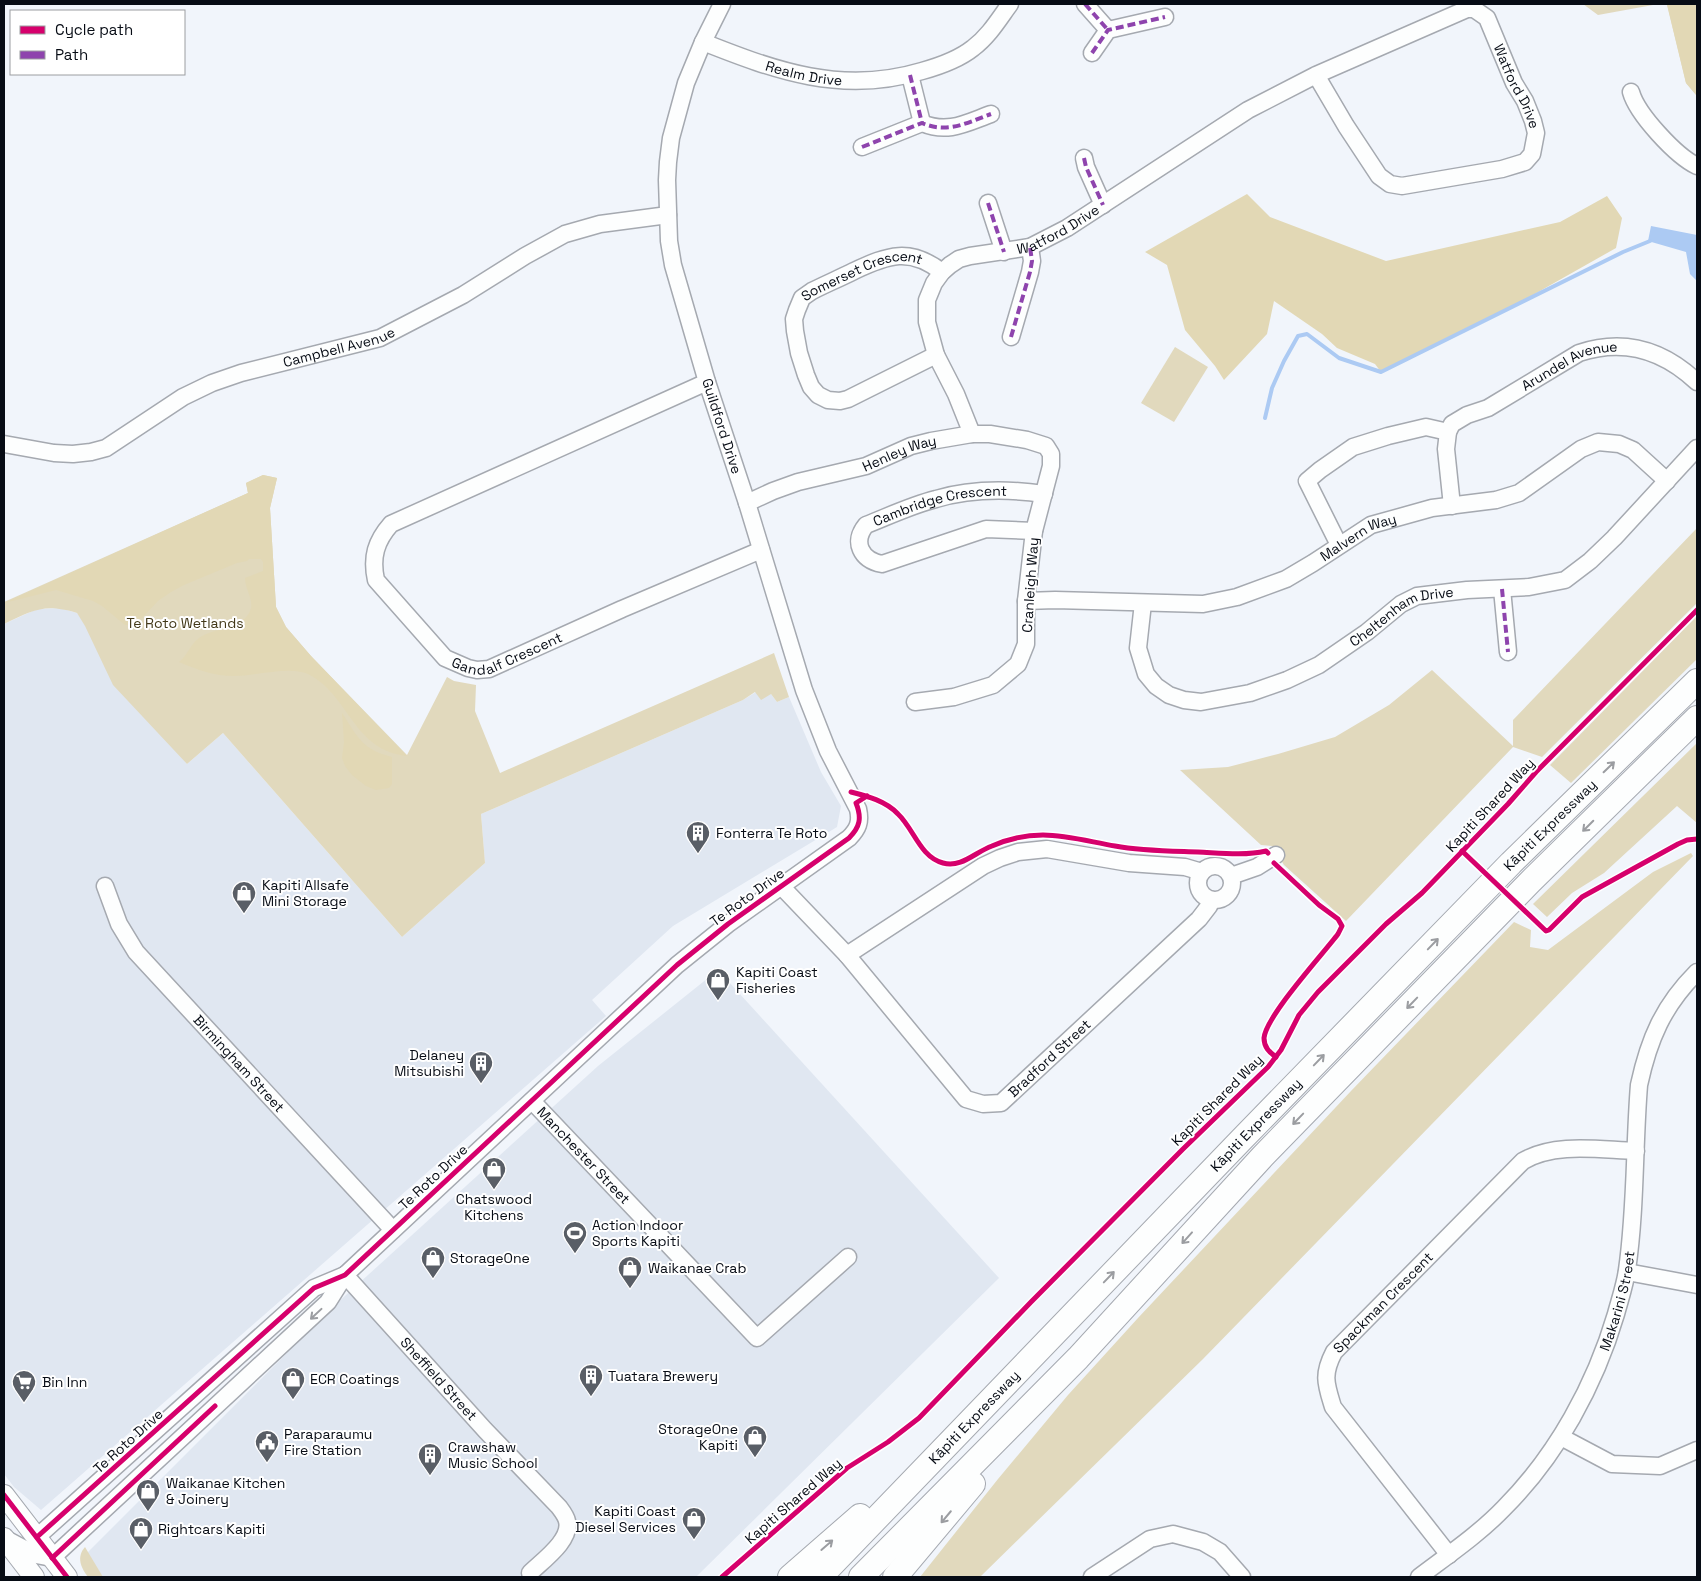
<svg xmlns="http://www.w3.org/2000/svg" width="1701" height="1581" font-family="'Space Grotesk',sans-serif">
	<style>
		.built { fill: #e0e7f1 }
		.green { fill: #e1d9bd }
		.forest { fill: #e2d8b5 }
		.water { fill: #accaf3 }
		.lines { fill: none; stroke-linecap: round; stroke-linejoin: round }
		.stream { stroke: #accaf3; stroke-width: 4 }
		.minor-casing { stroke: #a5a9b0; stroke-width: 19 }
		.major-casing { stroke: #a5a9b0; stroke-width: 22 }
		.highway-casing { stroke: #a5a9b0; stroke-width: 26 }
		.minor { stroke: #fdfefe; stroke-width: 16 }
		.major { stroke: #fdfefe; stroke-width: 20 }
		.highway { stroke: #fdfefe; stroke-width: 24 }
		.quiet { stroke: #8e44ad; stroke-width: 4; stroke-dasharray: 8 4; stroke-linecap: butt }
		.cycleway-casing { stroke: #fff; stroke-width: 8 }
		.cycleway { stroke: #d6006c; stroke-width: 5 }
		.oneway { stroke: #9b9da1 }
		.labels { text-anchor: middle; stroke-width: 4; stroke-linejoin: round; paint-order: stroke }
		.street-label { font-size: 14px; fill: #070c15; stroke: #fff }
		.park-label { font-size: 14px; fill: #423819; stroke: #fff }
		.poi-label { font-size: 14px; fill: #070c15; stroke: #fff; text-anchor: start }
	</style>
	<rect width="100%" height="100%" fill="#f1f5fb"/>
	<g class="built">
		<polygon points="60,608 77,613 187,764 223,733 402,937 485,863 481,814 743,700 756,692 771,694 777,702 789,697 821,772 841,806 837,827 673,926 592,1000 606,1016 41,1510 14,1487 4,1474 4,624 37,609"/>
		<polygon points="718,970 999,1278 696,1577 95,1577 82,1558 335,1305 598,1066"/>
	</g>
	<g class="green">
		<polygon points="1583,4 1697,4 1697,96 1686,83 1667,5 1653,5 1598,15"/>
		<polygon points="1175,347 1208,367 1174,422 1141,403"/>
		<path d="M263,475L277,478L270,508L276,607L286,627L311,656L407,755L447,677L454,681L476,685L475,711L500,773L774,653L789,697L777,702L771,694L761,700L755,692L743,700L481,814L485,863L402,937L223,733L187,764L113,685L85,626L77,613C44,603 34,610 4,624V602L248,493L246,483Z"/>
		<polygon points="1697,528 1697,603 1542,757 1513,747 1346,921 1284,865 1272,846 1261,845 1180,770 1228,767 1278,754 1335,737 1389,705 1432,670 1513,746 1513,720"/>
		<polygon points="1697,616 1697,659 1571,783 1550,765"/>
		<polygon points="1697,743 1697,823 1677,806 1604,873 1572,893 1547,917 1533,904"/>
		<polygon points="1691,853 1693,856 1203,1359 980,1577 920,1577 998,1479 1068,1395 1138,1318 1351,1091 1514,922 1531,930 1530,947 1548,950 1653,872"/>
		<path d="M85,1547L103,1577H88C81,1568 76,1557 85,1547Z"/>
	</g>
	<g class="forest">
		<polygon points="1667,4 1697,4 1697,96 1686,83"/>
		<polygon points="1247,194 1270,217 1386,261 1560,222 1607,196 1622,218 1616,248 1508,309 1381,372 1375,364 1337,348 1322,334 1274,301 1267,334 1224,380 1215,366 1185,330 1167,265 1145,252"/>
		<path d="M263,475L277,478L270,508L276,607L286,627L311,656L407,756C353,750 350,697 310,675C292,665 256,676 234,676C214,676 198,670 179,662C187,656 190,645 199,638C212,628 246,629 251,608C253,598 245,589 245,578L263,571V562L261,559H249L247,561L237,563L184,585L171,592L158,601L140,620L132,625H125L102,606L93,601L56,590L4,603L248,493L246,483Z"/>
		<path d="M342,713C351,726 358,742 373,750C378,753 385,755 392,757V784L389,788L376,790L366,786L352,775L345,766L342,758L344,742Z"/>
	</g>
	<polygon class="water" points="1651,226 1697,235 1697,281 1690,274 1686,252 1648,241"/>
	<g class="lines">
		<polyline class="stream" points="1265,418 1272,388 1284,361 1298,336 1307,334 1339,358 1381,372 1623,252 1650,241"/>
		<g class="minor-casing">
			<g id="minor">
				<polyline points="1085,4 1108,30"/>
				<path id="s1" d="M703,42C776,71 842,95 922,71C940,66 958,60 973,48C989,36 999,19 1010,4"/>
				<polyline points="1092,53 1108,30 1165,17"/>
				<polyline points="910,75 922,123"/>
				<path d="M1631,92C1637,114 1676,156 1697,166"/>
				<path d="M862,147L922,123C948,134 966,123 991,114"/>
				<polyline points="1084,158 1086,167 1103,205"/>
				<polyline points="988,203 1004,252"/>
				<polyline points="1011,337 1030,272 1032,261 1030,247"/>
				<path id="s2" d="M936,355L848,399L840,401L828,400L818,395L811,387L806,375L799,353L795,331L794,319L797,310L802,298L812,291C826,284 840,278 854,271C888,255 910,247 942,272"/>
				<path id="s3" d="M707,382L391,524C376,541 371,557 376,580L445,658L468,668L477,670L489,669L622,609L761,550"/>
				<path id="s4" d="M972,434L956,394L936,355L927,322V300L934,283L942,272L950,265L959,259L970,256L1030,247L1067,228L1248,110L1316,75L1467,9H1474L1487,18L1514,83L1525,101L1533,121L1536,133L1532,154L1525,162L1502,169L1402,186L1390,184L1379,176L1346,126L1316,75"/>
				<path id="s5" d="M4,444L54,453L73,454L91,452L106,448L183,397L212,383L241,373L380,338L463,295L525,256L565,234L600,224L668,215"/>
				<path id="s6" d="M747,503L773,491L798,482L866,466L911,446L931,441L972,434H990L1027,440L1046,446L1051,454V466L1034,531L1026,601V644L1018,664L993,685L954,697L915,702"/>
				<path id="s7" d="M1452,506L1446,449L1448,432L1452,424L1467,415L1488,408L1579,353C1624,338 1663,350 1697,382"/>
				<path id="s8" d="M1034,531L986,529L882,564C861,560 852,542 866,525C889,516 912,505 936,499C970,489 1009,489 1044,494"/>
				<polyline points="1339,545 1307,481 1320,470 1353,447 1388,436 1426,427 1448,432"/>
				<polyline points="1502,589 1508,652"/>
				<path id="s9" d="M1026,601L1055,600L1203,604L1237,597L1286,579L1313,563L1371,525L1432,508L1496,500L1519,493L1581,449L1598,442L1619,444L1633,450L1667,481"/>
				<path id="s10" d="M1143,603L1138,648L1146,674L1156,686L1169,695L1184,700L1201,702L1250,693L1287,680L1319,665L1367,632L1401,604L1417,596L1467,590L1529,587L1565,580L1590,561L1614,538L1697,448"/>
				<circle cx="1215" cy="883" r="17"/>
				<polyline points="1231,876 1257,867 1276,855"/>
				<path id="s11" d="M105,886L119,924L136,952L393,1230"/>
				<path id="s12" d="M781,886L847,955L966,1099L983,1104L1001,1103L1199,919L1209,906L1212,900"/>
				<polyline points="847,955 983,866 1000,858 1018,852 1047,849 1129,863 1185,867 1202,872"/>
				<path id="s13" d="M532,1101L757,1338L848,1257"/>
				<polyline points="1627,1272 1697,1285"/>
				<path id="s14" d="M345,1275L485,1430L559,1507C562,1511 566,1516 567,1521C572,1540 542,1561 530,1573"/>
				<polyline points="1561,1437 1612,1464 1660,1466 1697,1450"/>
				<path d="M8,1540L36,1555L52,1558L328,1302L345,1275L677,965L728,924L849,838C858,829 861,822 858,809L828,751L804,690L747,503L707,382L673,265L669,241L667,180L668,162L671,138L686,83L703,42L722,4"/>
				<polyline points="36,1549 37,1537 304,1297 314,1288 345,1275"/>
				<path id="s15" d="M1449,1555L1333,1407C1326,1384 1322,1375 1334,1352L1523,1161C1555,1142 1600,1150 1636,1151"/>
				<polyline points="1092,1577 1150,1539 1173,1534 1203,1542 1220,1552 1242,1577"/>
				<path id="s16" d="M1419,1577C1448,1555 1479,1534 1504,1508C1557,1455 1595,1385 1616,1314C1620,1299 1625,1285 1627,1270C1636,1209 1634,1147 1639,1085C1649,1039 1663,1006 1697,972"/>
			</g>
		</g>
		<g class="major-casing">
			<g id="major">
				<polyline points="4,1495 67,1577"/>
				<polyline points="4,1538 34,1577"/>
			</g>
		</g>
		<g class="highway-casing">
			<g id="highway">
				<polyline points="790,1577 860,1516"/>
				<path id="s17" d="M820,1577L1242,1139L1511,863L1697,681"/>
				<polyline points="861,1577 1078,1358 1263,1156 1530,882 1697,718"/>
				<polyline points="895,1577 973,1484"/>
			</g>
		</g>
		<use href="#minor" class="minor"/>
		<use href="#major" class="major"/>
		<use href="#highway" class="highway"/>
		<g class="quiet">
			<polyline points="1085,4 1108,30"/>
			<polyline points="1092,53 1108,30 1165,17"/>
			<polyline points="910,75 922,123"/>
			<path d="M862,147L922,123C948,134 966,123 991,114"/>
			<polyline points="1084,158 1086,167 1103,205"/>
			<polyline points="988,203 1004,252"/>
			<polyline points="1011,337 1030,272 1032,261 1030,247"/>
			<polyline points="1502,589 1508,652"/>
		</g>
		<g class="cycleway-casing">
			<g id="cycleway">
				<path d="M851,792C867,796 886,801 898,814C914,829 920,857 943,863C962,868 975,852 992,846C1008,839 1026,835 1043,835C1067,835 1091,842 1115,846C1142,851 1170,851 1198,852C1220,853 1244,856 1266,851L1268,853"/>
				<polyline points="1462,851 1546,931 1549,930 1582,897 1678,844 1687,840 1697,839"/>
				<path d="M1274,863L1319,905L1338,919L1342,926L1338,934C1323,954 1266,1016 1264,1038C1264,1047 1269,1052 1276,1057"/>
				<polyline points="4,1495 67,1577"/>
				<path d="M37,1537L304,1297L314,1288L345,1275L677,965L728,924L849,838C860,827 862,818 856,803L867,796"/>
				<polyline points="52,1558 215,1406"/>
				<polyline points="722,1577 847,1468 888,1442 919,1418 1031,1302 1183,1149 1268,1067 1281,1050 1299,1015 1318,992 1386,924 1422,893 1508,804 1536,772 1697,610"/>
			</g>
		</g>
		<use href="#cycleway" class="cycleway"/>
	</g>
	<defs><path id="oneway-shaft" d="M-6 0H5M1.5-3L5.5 0L1.5 3" fill="none" stroke-width="1.6" stroke-linecap="round" stroke-linejoin="round" transform="scale(1.25)"/></defs>
	<g class="oneway">
		<use href="#oneway-shaft" transform="translate(1609 767) rotate(-44)"/>
		<use href="#oneway-shaft" transform="translate(1588 826) rotate(135)"/>
		<use href="#oneway-shaft" transform="translate(1433 944) rotate(-46)"/>
		<use href="#oneway-shaft" transform="translate(1412 1003) rotate(134)"/>
		<use href="#oneway-shaft" transform="translate(1319 1060) rotate(-46)"/>
		<use href="#oneway-shaft" transform="translate(1298 1119) rotate(134)"/>
		<use href="#oneway-shaft" transform="translate(1187 1238) rotate(132)"/>
		<use href="#oneway-shaft" transform="translate(1109 1277) rotate(-46)"/>
		<use href="#oneway-shaft" transform="translate(316 1314) rotate(137)"/>
		<use href="#oneway-shaft" transform="translate(946 1517) rotate(130)"/>
		<use href="#oneway-shaft" transform="translate(827 1545) rotate(-41)"/>
	</g>
	<defs>
		<g id="building-pin" transform="scale(1.25)"><path d="M0 17L-7.5 6A9.5 9.5 0 1 1 7.5 6Z" fill="#595e66" stroke="#fff"/><path d="M-4-6H4V6H1V3H-1V6H-4ZM-2.5-4.3h1.7v1.8h-1.7ZM.8-4.3h1.7v1.8H.8ZM-2.5-1h1.7V.8h-1.7ZM.8-1h1.7V.8H.8Z" fill="#fff"/></g>
		<g id="shop-pin" transform="scale(1.25)"><path d="M0 17L-7.5 6A9.5 9.5 0 1 1 7.5 6Z" fill="#595e66" stroke="#fff"/><path d="M-5-2.5h2.3a2.7 3.5 0 0 1 5.4 0H5L5.5 6h-11ZM-1.5-2.5h3a1.5 2.3 0 0 0-3 0Z" fill="#fff"/></g>
		<g id="stadium-pin" transform="scale(1.25)"><path d="M0 17L-7.5 6A9.5 9.5 0 1 1 7.5 6Z" fill="#595e66" stroke="#fff"/><path d="M0-5a6.5 5 0 1 0 0 10a6.5 5 0 1 0 0-10ZM-3.5-1.8h7v3.6h-7Z" fill="#fff"/></g>
		<g id="supermarket-pin" transform="scale(1.25)"><path d="M0 17L-7.5 6A9.5 9.5 0 1 1 7.5 6Z" fill="#595e66" stroke="#fff"/><path d="M-6-5.5h2.5l.6 2H6L4.5 2H-2.5L-4.4-4H-6ZM-1.5 3.2a1.3 1.3 0 1 0 .1 0ZM3 3.2a1.3 1.3 0 1 0 .1 0Z" fill="#fff"/></g>
		<g id="civic-pin" transform="scale(1.25)"><path d="M0 17L-7.5 6A9.5 9.5 0 1 1 7.5 6Z" fill="#595e66" stroke="#fff"/><path d="M-.6-6.5H3V-4.5H.6V-3L4-1V1h2V6H-6V1h2V-1L-.6-3ZM-1.2 2.5V6h2.4V2.5Z" fill="#fff"/></g>
	</defs>
	<g fill-rule="evenodd">
		<use href="#building-pin" x="698" y="833"/>
		<use href="#shop-pin" x="244" y="893"/>
		<use href="#shop-pin" x="718" y="980"/>
		<use href="#building-pin" x="481" y="1063"/>
		<use href="#shop-pin" x="494" y="1169"/>
		<use href="#stadium-pin" x="575" y="1233"/>
		<use href="#shop-pin" x="433" y="1258"/>
		<use href="#shop-pin" x="630" y="1268"/>
		<use href="#building-pin" x="591" y="1376"/>
		<use href="#shop-pin" x="293" y="1379"/>
		<use href="#supermarket-pin" x="24" y="1382"/>
		<use href="#shop-pin" x="755" y="1437"/>
		<use href="#civic-pin" x="267" y="1442"/>
		<use href="#building-pin" x="430" y="1455"/>
		<use href="#shop-pin" x="148" y="1491"/>
		<use href="#shop-pin" x="694" y="1519"/>
		<use href="#shop-pin" x="141" y="1529"/>
	</g>
	<g class="labels">
		<g class="street-label">
			<text dy="5" stroke="none"><textPath href="#s1" startOffset="106">Realm Drive</textPath></text>
			<text dy="5" stroke="none"><textPath href="#s4" startOffset="865">Watford Drive</textPath></text>
			<text dy="5" stroke="none"><textPath href="#s4" startOffset="301">Watford Drive</textPath></text>
			<text dy="5" stroke="none"><textPath href="#s2" startOffset="299">Somerset Crescent</textPath></text>
			<text dy="5" stroke="none"><textPath href="#s5" startOffset="360">Campbell Avenue</textPath></text>
			<text dy="5" stroke="none"><textPath href="#s7" startOffset="216">Arundel Avenue</textPath></text>
			<text transform="translate(722 426) rotate(72)" y="5">Guildford Drive</text>
			<text dy="5" stroke="none"><textPath href="#s6" startOffset="161">Henley Way</textPath></text>
			<text dy="5" stroke="none"><textPath href="#s8" startOffset="288">Cambridge Crescent</textPath></text>
			<text dy="5" stroke="none"><textPath href="#s9" startOffset="348">Malvern Way</textPath></text>
			<text transform="translate(1030 585) rotate(-86)" y="5">Cranleigh Way</text>
			<text dy="5" stroke="none"><textPath href="#s10" startOffset="359">Cheltenham Drive</textPath></text>
			<text dy="5" stroke="none"><textPath href="#s3" startOffset="578">Gandalf Crescent</textPath></text>
			<text transform="translate(1490 805) rotate(-47)" y="5">Kapiti Shared Way</text>
			<text dy="5" stroke="none"><textPath href="#s17" startOffset="1048">Kāpiti Expressway</textPath></text>
			<text transform="translate(747 897) rotate(-36)" y="5">Te Roto Drive</text>
			<text dy="5" stroke="none"><textPath href="#s12" startOffset="384">Bradford Street</textPath></text>
			<text dy="5" stroke="none"><textPath href="#s11" startOffset="225">Birmingham Street</textPath></text>
			<text transform="translate(1217 1100) rotate(-45)" y="5">Kapiti Shared Way</text>
			<text dy="5" stroke="none"><textPath href="#s17" startOffset="628">Kāpiti Expressway</textPath></text>
			<text dy="5" stroke="none"><textPath href="#s13" startOffset="75">Manchester Street</textPath></text>
			<text transform="translate(433 1177) rotate(-43)" y="5">Te Roto Drive</text>
			<text dy="5" stroke="none"><textPath href="#s16" startOffset="349">Makarini Street</textPath></text>
			<text dy="5" stroke="none"><textPath href="#s15" startOffset="315">Spackman Crescent</textPath></text>
			<text dy="5" stroke="none"><textPath href="#s14" startOffset="140">Sheffield Street</textPath></text>
			<text dy="5" stroke="none"><textPath href="#s17" startOffset="222">Kāpiti Expressway</textPath></text>
			<text transform="translate(128 1441) rotate(-42)" y="5">Te Roto Drive</text>
			<text transform="translate(793 1501) rotate(-41)" y="5">Kapiti Shared Way</text>
		</g>
		<g class="park-label">
			<text x="185" y="628">Te Roto Wetlands</text>
		</g>
		<g class="poi-label">
			<text x="716" y="838">Fonterra Te Roto</text>
			<text x="262" y="890">Kapiti Allsafe<tspan x="262" dy="16">Mini Storage</tspan></text>
			<text x="736" y="977">Kapiti Coast<tspan x="736" dy="16">Fisheries</tspan></text>
			<text x="464" y="1060" text-anchor="end">Delaney<tspan x="464" dy="16">Mitsubishi</tspan></text>
			<text x="494" y="1204" text-anchor="middle">Chatswood<tspan x="494" dy="16">Kitchens</tspan></text>
			<text x="592" y="1230">Action Indoor<tspan x="592" dy="16">Sports Kapiti</tspan></text>
			<text x="450" y="1263">StorageOne</text>
			<text x="648" y="1273">Waikanae Crab</text>
			<text x="608" y="1381">Tuatara Brewery</text>
			<text x="310" y="1384">ECR Coatings</text>
			<text x="42" y="1387">Bin Inn</text>
			<text x="738" y="1434" text-anchor="end">StorageOne<tspan x="738" dy="16">Kapiti</tspan></text>
			<text x="284" y="1439">Paraparaumu<tspan x="284" dy="16">Fire Station</tspan></text>
			<text x="448" y="1452">Crawshaw<tspan x="448" dy="16">Music School</tspan></text>
			<text x="166" y="1488">Waikanae Kitchen<tspan x="166" dy="16">&amp; Joinery</tspan></text>
			<text x="676" y="1516" text-anchor="end">Kapiti Coast<tspan x="676" dy="16">Diesel Services</tspan></text>
			<text x="158" y="1534">Rightcars Kapiti</text>
		</g>
	</g>
	<rect width="1701" height="1581" fill="none" stroke="#070c15" stroke-width="10"/>
	<rect x="10" y="10" width="175" height="65" fill="#ffffff" stroke="#9c9ea1"/>
	<rect x="20" y="26" width="25" height="8" fill="#d6006c" stroke="#9c9ea1"/>
	<text x="55" y="35" font-size="15" fill="#070c15">Cycle path</text>
	<rect x="20" y="51" width="25" height="8" fill="#8e44ad" stroke="#9c9ea1"/>
	<text x="55" y="60" font-size="15" fill="#070c15">Path</text>
</svg>
